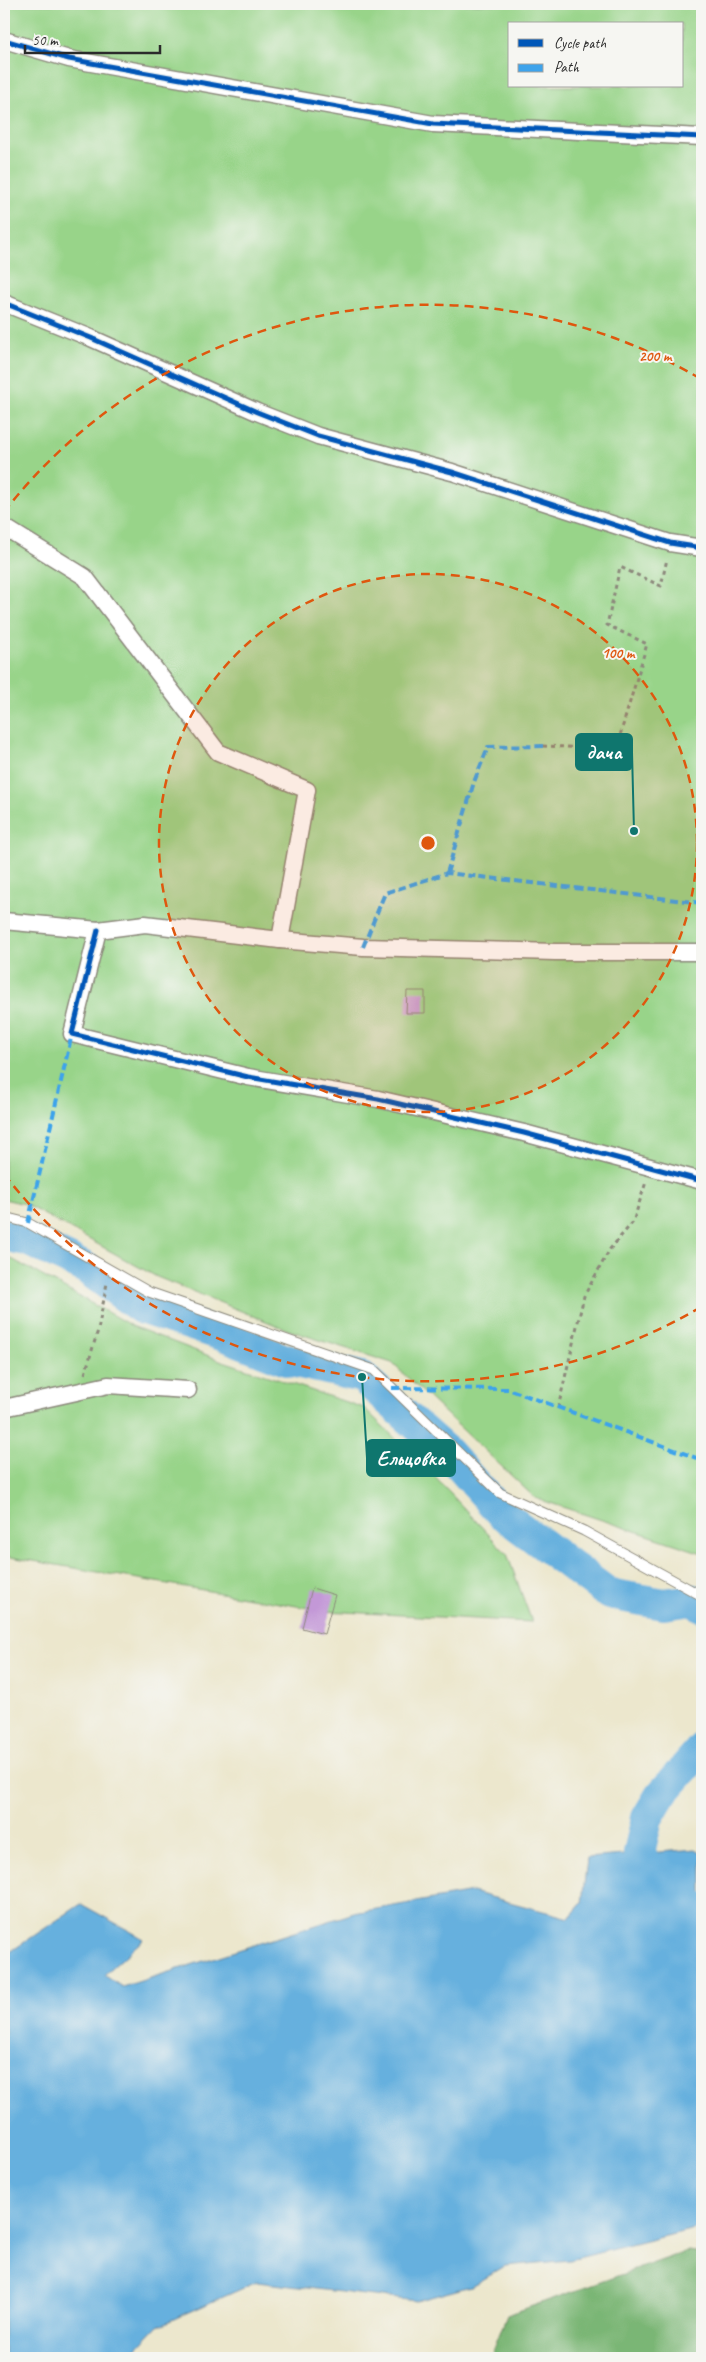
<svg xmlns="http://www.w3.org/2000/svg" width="706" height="2362" font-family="Caveat,sans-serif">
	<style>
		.green { fill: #98d489; stroke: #62805a; fill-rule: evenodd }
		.forest { fill: #7ab675; stroke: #527050 }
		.water { fill: #66b0de; stroke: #486e84 }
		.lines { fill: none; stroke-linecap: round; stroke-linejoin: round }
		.river { stroke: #66b0de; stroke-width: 32 }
		.building { fill: #c398d7 }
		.lane-casing { stroke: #8c897c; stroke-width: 11 }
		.street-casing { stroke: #8c897c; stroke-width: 19 }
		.path { stroke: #8c897c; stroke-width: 3; stroke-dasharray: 4 4; stroke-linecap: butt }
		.lane { stroke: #fff; stroke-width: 9 }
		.street { stroke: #fff; stroke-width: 16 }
		.quiet { stroke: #3ea3eb; stroke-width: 4; stroke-dasharray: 8 4; stroke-linecap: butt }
		.cycleway-casing { stroke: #f6f6f2; stroke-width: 8 }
		.cycleway { stroke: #0057b8; stroke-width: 5 }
		.ring { fill: none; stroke: #df570e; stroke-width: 2.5; stroke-dasharray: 9 6 }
		.centre { fill: #df570e; stroke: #f6f6f2; stroke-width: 2.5 }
		.ring-label { font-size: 15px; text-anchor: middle; font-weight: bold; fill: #df570e; stroke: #f6f6f2; stroke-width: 4; stroke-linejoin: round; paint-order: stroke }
		.leader { fill: none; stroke: #0f766e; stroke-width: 2 }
		.callout-dot { fill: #0f766e; stroke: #f6f6f2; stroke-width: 2 }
		.callout { fill: #0f766e; stroke: #0f766e; stroke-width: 2 }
		.callout-label { font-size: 21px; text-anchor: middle; font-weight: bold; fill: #fff }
	</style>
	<rect width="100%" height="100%" fill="#f6f6f2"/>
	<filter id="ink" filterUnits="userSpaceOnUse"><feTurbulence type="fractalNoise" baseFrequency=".02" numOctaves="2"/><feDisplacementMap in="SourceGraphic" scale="10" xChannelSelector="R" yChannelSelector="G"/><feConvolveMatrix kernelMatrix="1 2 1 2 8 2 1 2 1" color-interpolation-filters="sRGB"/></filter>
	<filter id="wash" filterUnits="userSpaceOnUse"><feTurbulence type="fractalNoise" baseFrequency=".0096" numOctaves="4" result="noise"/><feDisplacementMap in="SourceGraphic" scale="20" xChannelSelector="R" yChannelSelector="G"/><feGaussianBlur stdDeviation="1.12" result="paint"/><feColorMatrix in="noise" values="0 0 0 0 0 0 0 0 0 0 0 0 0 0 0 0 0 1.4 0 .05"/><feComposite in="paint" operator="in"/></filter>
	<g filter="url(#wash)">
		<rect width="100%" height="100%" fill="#ece7cd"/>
		<g class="green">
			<path d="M4,4H702V1553L535,1498L392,1363L288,1330L157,1277L25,1204L4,1199ZM510,24H682V86H510Z"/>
			<polygon points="4,1257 10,1258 132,1326 217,1359 364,1408 431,1473 507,1554 532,1622 326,1611 4,1556"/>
		</g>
		<polygon class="forest" points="688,2251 702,2253 702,2358 490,2358 507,2315"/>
		<polygon class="water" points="696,1849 702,1853 702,2227 570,2260 505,2266 471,2286 416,2301 257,2282 158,2326 127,2358 45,2356 4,2358 4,1956 81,1904 144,1939 104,1975 122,1987 354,1913 472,1892 569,1918 582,1903 587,1858"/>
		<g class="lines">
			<g class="river">
				<polyline points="4,1235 27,1240 84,1267 141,1308 228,1337 286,1360 362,1377 448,1453 501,1513 609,1594 664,1604 692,1600 702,1606"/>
				<polyline points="702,1748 660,1796 647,1818 639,1853 664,1896 702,1909"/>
			</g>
		</g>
		<g id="blocks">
			<g class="building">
				<polygon points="407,991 425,991 425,1013 406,1013"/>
				<polygon points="312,1588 335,1595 324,1634 302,1628"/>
			</g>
		</g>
	</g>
	<g filter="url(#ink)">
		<use href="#blocks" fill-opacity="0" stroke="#8c897c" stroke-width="1"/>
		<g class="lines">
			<g class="lane-casing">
				<polyline id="lane" points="4,1217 28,1223 149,1292 374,1370 500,1493 584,1531 702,1596"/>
			</g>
			<g class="street-casing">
				<g id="street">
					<polyline points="4,40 69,59 433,124 702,137"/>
					<polyline points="4,303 91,338 257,412 318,436 452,472 670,543 702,548"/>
					<polyline points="4,530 9,530 85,577 218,752 307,790 280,940"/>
					<polyline points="4,921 98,930 145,924 280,940 363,947 555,952 702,952"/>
					<polyline points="98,930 72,1034 248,1077 378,1099 524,1133 702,1181"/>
					<polyline points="4,1408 108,1385 188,1390"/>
				</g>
			</g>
			<g class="path">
				<polyline points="543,746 616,749 647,644 607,625 620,567 661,586 667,559"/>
				<polyline points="85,1374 98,1330 107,1283"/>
				<polyline points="558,1408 584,1296 610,1249 633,1222 646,1182"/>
			</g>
			<use href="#lane" class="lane"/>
			<use href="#street" class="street"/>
			<g class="quiet">
				<polyline points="447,873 474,782 488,747 543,746"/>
				<polyline points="363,947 385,893 447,873 702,903"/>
				<polyline points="28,1223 72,1034"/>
				<polyline points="392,1388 508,1389 702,1460"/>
			</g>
			<g class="cycleway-casing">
				<g id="cycleway">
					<polyline points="4,40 69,59 433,124 702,137"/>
					<polyline points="4,303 91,338 257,412 318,436 452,472 670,543 702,548"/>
					<polyline points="98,930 72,1034 248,1077 378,1099 524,1133 702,1181"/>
				</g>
			</g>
			<use href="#cycleway" class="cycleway"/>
		</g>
	</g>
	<circle cx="428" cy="843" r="269" fill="#df570e" fill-opacity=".12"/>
	<g class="ring">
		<circle cx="428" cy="843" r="269"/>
		<path d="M701 1307A538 538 0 0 1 4 1174M4 512A538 538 0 0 1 701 379"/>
	</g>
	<circle cx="428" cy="843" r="8" class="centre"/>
	<g class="ring-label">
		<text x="655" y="361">200 m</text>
		<text x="618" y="658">100 m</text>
	</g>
	<path class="leader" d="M634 831L632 752M362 1377L367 1458"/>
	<g class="callout-dot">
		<circle cx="634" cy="831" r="5"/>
		<circle cx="362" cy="1377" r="5"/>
	</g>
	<g class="callout">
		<rect x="576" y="734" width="56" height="36" rx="5"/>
		<rect x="367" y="1440" width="88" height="36" rx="5"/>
	</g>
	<g class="callout-label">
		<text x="604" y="759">дача</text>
		<text x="411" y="1465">Ельцовка</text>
	</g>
	<rect width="706" height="2362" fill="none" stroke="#f6f6f2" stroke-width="20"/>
	<rect x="508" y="22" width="175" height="65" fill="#f6f6f2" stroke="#a5a5a2"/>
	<rect x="518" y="39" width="25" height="8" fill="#0057b8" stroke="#a5a5a2"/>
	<text x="554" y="48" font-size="15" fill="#2b2b2b">Cycle path</text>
	<rect x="518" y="64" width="25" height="8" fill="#3ea3eb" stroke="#a5a5a2"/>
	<text x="554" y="72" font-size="15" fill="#2b2b2b">Path</text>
	<path d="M25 45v8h135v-8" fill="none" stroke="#2b2b2b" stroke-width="2.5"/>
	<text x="32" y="45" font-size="15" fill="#2b2b2b" stroke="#f6f6f2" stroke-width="4" paint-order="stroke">50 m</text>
</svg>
